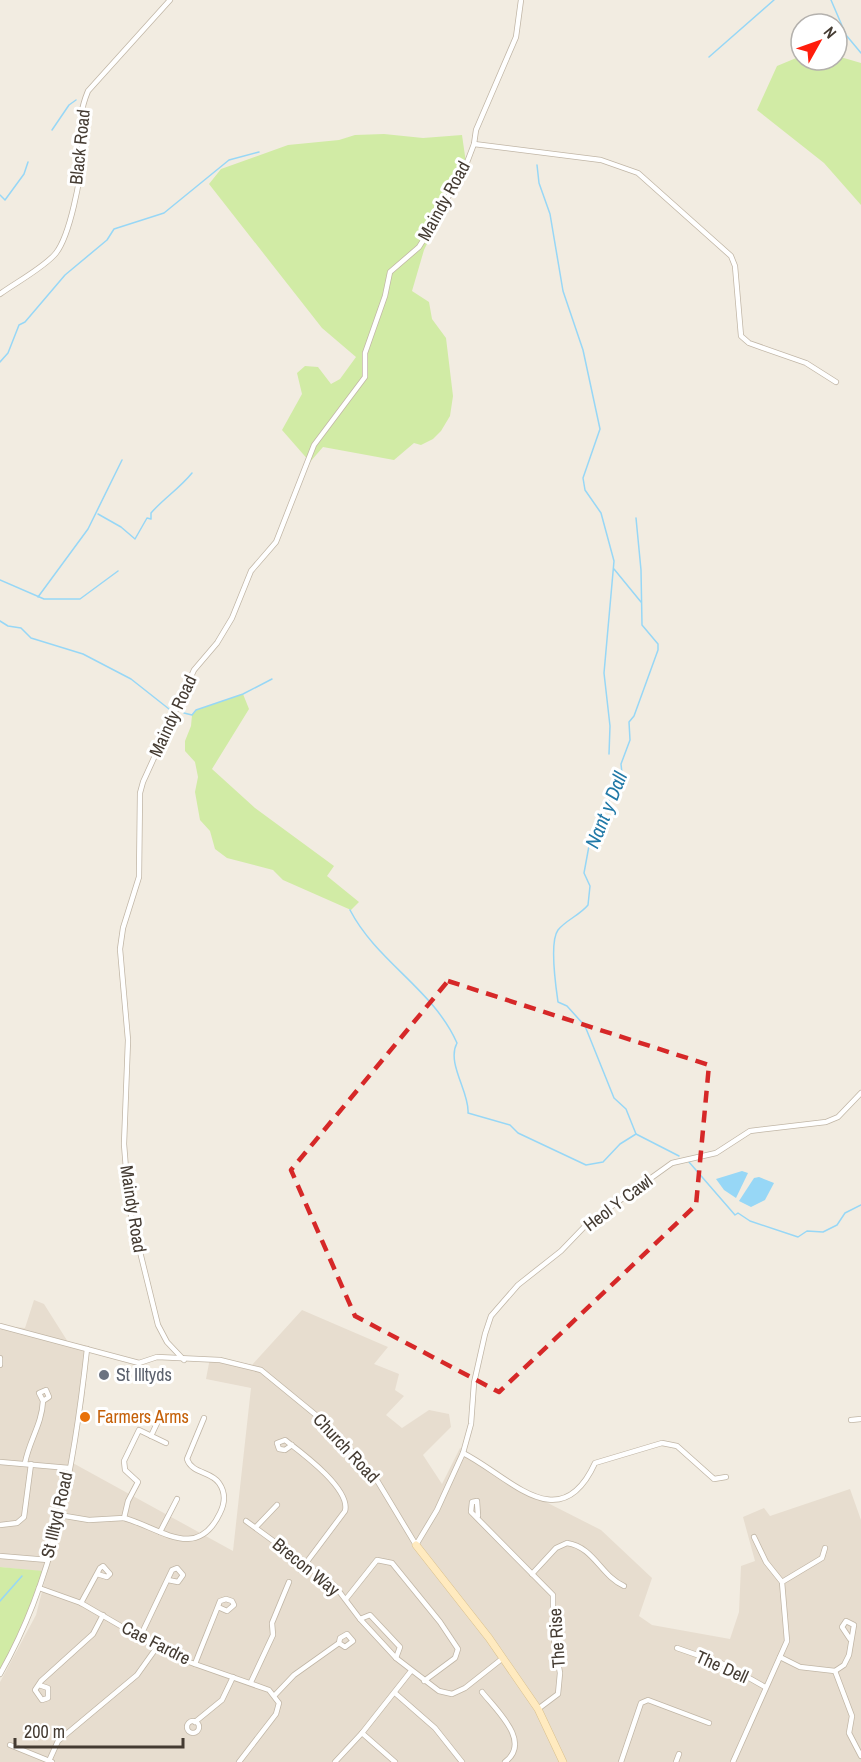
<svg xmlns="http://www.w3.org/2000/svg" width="861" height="1762" font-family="'Archivo Narrow',sans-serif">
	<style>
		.residential { fill: #e7ddcf }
		.green { fill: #d1eba5 }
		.water { fill: #97d7f6 }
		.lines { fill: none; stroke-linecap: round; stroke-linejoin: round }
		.stream { stroke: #97d7f6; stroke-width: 1.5 }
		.street-casing { stroke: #c1b6a6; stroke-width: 6 }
		.secondary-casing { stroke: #d9c08e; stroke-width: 8 }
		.street { stroke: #fff; stroke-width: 4.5 }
		.secondary { stroke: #ffeabf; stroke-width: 7 }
		.marked { fill: none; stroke: #d62828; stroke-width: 4.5; stroke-dasharray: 12 8; stroke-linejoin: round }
		.worship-dot { fill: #6b7280; stroke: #fff; stroke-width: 2 }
		.food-dot { fill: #e8710a; stroke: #fff; stroke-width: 2 }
		.labels { text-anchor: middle; stroke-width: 6; stroke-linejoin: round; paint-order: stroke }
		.street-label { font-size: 18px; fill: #443b32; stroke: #fff }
		.worship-label { font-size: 18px; fill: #5b616d; stroke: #fff; text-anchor: start }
		.food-label { font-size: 18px; fill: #c56008; stroke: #fff; text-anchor: start }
		.water-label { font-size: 20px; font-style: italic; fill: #2179a7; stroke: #fff }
	</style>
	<rect width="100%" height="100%" fill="#f2ece1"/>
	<polygon class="residential" points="34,1300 44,1304 68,1342 89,1346 84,1400 71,1462 233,1551 251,1388 206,1379 210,1358 220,1358 252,1365 302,1310 388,1347 374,1364 399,1374 395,1390 404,1396 386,1415 402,1428 429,1410 449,1414 451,1427 423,1455 442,1484 460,1448 534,1496 601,1530 652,1578 639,1616 652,1625 730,1639 739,1612 741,1566 755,1561 743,1517 764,1508 770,1516 850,1489 861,1520 861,1762 0,1762 0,1682 36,1615 47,1572 0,1567 0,1326 25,1328"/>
	<g class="green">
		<polygon points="801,56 801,60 837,60 837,56 861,63 861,205 824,163 757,110 777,66"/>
		<polygon points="384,134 423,138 462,135 466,163 424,250 412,291 429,302 432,319 446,338 453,396 450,416 441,431 433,439 421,445 414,443 394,460 323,447 310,462 282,430 302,394 297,373 305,366 318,367 331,384 340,379 356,357 322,328 209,184 221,169 288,145 339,140 355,135"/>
		<polygon points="243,694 249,709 212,769 255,808 334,866 327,876 359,902 351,910 283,880 273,870 227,858 215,849 210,831 200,820 195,792 198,777 195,762 185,751 185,741 191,726 192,715 196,710"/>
		<polygon points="0,1567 43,1571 32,1612 0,1674"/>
	</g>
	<g class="water">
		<polygon points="742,1171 748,1173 736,1198 724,1190 716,1179"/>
		<polygon points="759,1177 774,1183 765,1200 751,1207 739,1201 754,1178"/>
	</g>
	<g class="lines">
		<g class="stream">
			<polyline points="831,0 846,35 861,53"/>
			<polyline points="709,57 774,0"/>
			<polyline points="52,130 69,105 76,100"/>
			<polyline points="537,165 539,183 550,214 563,291 583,350 600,429 583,478 585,490 601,513 614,561 604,673 610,726 609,754"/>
			<polyline points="0,195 5,200 24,174 28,162"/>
			<polyline points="0,362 8,353 19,325 25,322 65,275 107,240 114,229 164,213 229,160 259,152"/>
			<path d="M98,514L121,527L135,539L147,518L151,519V513C164,498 179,489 192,473"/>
			<path d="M636,518L641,570L642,625L658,644V650L634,716L629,722L630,740L621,764L622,773L615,792L598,816L591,835L584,873L590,886L588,905C580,915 566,920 558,930C549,942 556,988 558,1002L567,1006L585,1026L614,1098L626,1109L636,1134L679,1156"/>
			<polyline points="614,569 641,602"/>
			<polyline points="0,580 44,599 80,599 118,571"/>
			<polyline points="38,597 88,529 122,460"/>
			<polyline points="0,621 8,626 21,628 31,638 83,654 131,679 169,709"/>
			<polyline points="184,713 192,715 196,710 243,694 272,679"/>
			<path d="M350,910C377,962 433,989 457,1043C446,1063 470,1093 468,1113L510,1125L518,1133L586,1165L603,1162L620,1144L636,1134"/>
			<polyline points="689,1162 735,1215 738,1213 750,1221 798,1237 807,1231 823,1232 837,1225 845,1213 861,1205"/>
			<polyline points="0,1601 22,1576"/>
		</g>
		<g class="street-casing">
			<g id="street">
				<polyline points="474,144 601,160 638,173 731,256 735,266 741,336 749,343 806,363 836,382"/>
				<path d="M0,294C15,283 45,267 56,253C70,235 81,178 82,154C82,127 77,118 88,91L170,0"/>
				<path d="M0,1326L139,1363L157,1357L220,1360L261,1370L322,1420L372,1472L416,1545L437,1510L463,1453C509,1476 560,1540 595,1463L662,1443L677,1446L714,1479L726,1477"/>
				<polyline points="0,1358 0,1365"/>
				<polyline points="184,1360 167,1342 158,1325 129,1207 124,1144 128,1040 120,949 123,928 139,877 140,793 143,782 194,670 217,643 232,618 251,571 276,542 314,445 365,377 365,353 385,296 390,272 419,247 432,226 466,165 474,144 476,130 516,37 521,0"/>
				<polyline points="851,1420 861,1419"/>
				<polyline points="151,1436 158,1421"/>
				<path d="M292,1445L285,1450L279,1449L277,1443L285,1440C302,1453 351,1489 345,1511L306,1563"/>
				<polyline points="463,1453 471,1424 474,1383 485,1334 491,1316 518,1285 561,1251 587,1224 672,1163 716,1153 750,1131 826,1122 838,1117 861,1093"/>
				<polyline points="0,1462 69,1468"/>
				<path d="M25,1463C29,1441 42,1424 43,1401L49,1397L46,1390L39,1393L43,1401"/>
				<polyline points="59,1515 89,1520 124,1518 128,1501 138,1482 125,1470 124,1461 139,1430 166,1443"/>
				<polyline points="478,1516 477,1501 472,1502 471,1512 553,1595 553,1634 560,1673 558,1694 538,1709"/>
				<path d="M124,1518C160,1528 197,1562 220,1513C225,1503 226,1493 219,1483C211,1471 192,1474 187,1459L204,1418"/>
				<polyline points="246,1521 335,1586 360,1619 396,1658 439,1691 452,1694 465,1688 503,1658"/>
				<polyline points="0,1525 17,1523 24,1517 31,1464"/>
				<polyline points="256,1527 277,1505"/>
				<polyline points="160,1532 177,1499"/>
				<polyline points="754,1537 766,1562 782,1582"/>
				<polyline points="0,1556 48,1560"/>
				<path d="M532,1574L556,1548L567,1543C594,1547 601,1576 624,1586"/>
				<polyline points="39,1588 81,1603 157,1647 189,1662 269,1690 279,1703 276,1714 239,1762"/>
				<polyline points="346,1599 377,1560 392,1563 440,1622 458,1649 455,1658 424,1681"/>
				<polyline points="81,1603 100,1568 103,1566 110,1574 107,1577 97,1574"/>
				<polyline points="360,1619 370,1615 400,1647 396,1658"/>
				<polyline points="140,1637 172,1570 177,1568 183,1575 178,1582 168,1580"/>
				<polyline points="677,1648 726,1665 765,1687"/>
				<polyline points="780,1657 800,1667 835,1671 844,1665 849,1655 854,1625 846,1621 842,1627 850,1639"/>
				<path d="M195,1664C203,1643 212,1622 220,1601L226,1599L232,1601L234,1605L227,1611L218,1607"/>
				<polyline points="835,1671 852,1716 849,1733 861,1756"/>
				<path d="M0,1674C56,1577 75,1459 87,1349"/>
				<polyline points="251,1682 273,1635 272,1623 289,1582"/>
				<polyline points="39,1685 48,1688 48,1698 42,1700 35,1690 41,1681 93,1634 103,1615"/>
				<path d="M482,1692C497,1711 532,1742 505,1762"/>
				<polyline points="395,1693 435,1728 462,1762"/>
				<polyline points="275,1695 294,1675 339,1643 340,1638 347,1634 353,1641 345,1647 339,1643"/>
				<circle cx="193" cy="1727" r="6"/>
				<polyline points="195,1722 222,1700 233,1677"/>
				<polyline points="362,1733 395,1762"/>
				<polyline points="10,1745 52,1762"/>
				<polyline points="49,1761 58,1741 137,1675 157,1647"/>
				<polyline points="335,1762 362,1733 411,1671"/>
				<polyline points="621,1762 641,1703 648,1700 709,1723"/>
				<polyline points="676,1762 679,1754"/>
				<polyline points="733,1762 787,1641 782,1582 822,1558 825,1548"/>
			</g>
		</g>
		<g class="secondary-casing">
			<polyline id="secondary" points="416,1545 489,1638 538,1709 563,1762"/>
		</g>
		<use href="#street" class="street"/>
		<use href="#secondary" class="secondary"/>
	</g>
	<path class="marked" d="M448,981L709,1065L696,1205L499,1392L355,1316L291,1170Z"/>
	<circle class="worship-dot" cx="104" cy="1375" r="6"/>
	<circle class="food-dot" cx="85" cy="1417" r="6"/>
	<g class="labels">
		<g class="street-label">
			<text transform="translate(80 147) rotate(-84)" y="6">Black Road</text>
			<text transform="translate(444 201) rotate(-61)" y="6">Maindy Road</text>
			<text transform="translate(173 716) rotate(-65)" y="6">Maindy Road</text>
			<text transform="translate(618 1203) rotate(-37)" y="6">Heol Y Cawl</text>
			<text transform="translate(133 1209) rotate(81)" y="6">Maindy Road</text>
			<text transform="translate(346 1448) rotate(47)" y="6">Church Road</text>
			<text transform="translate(57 1515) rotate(-77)" y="6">St Illtyd Road</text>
			<text transform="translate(306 1567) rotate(39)" y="6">Brecon Way</text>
			<text transform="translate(557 1638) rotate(-94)" y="6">The Rise</text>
			<text transform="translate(156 1643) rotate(27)" y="6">Cae Fardre</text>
			<text transform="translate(722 1667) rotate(24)" y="6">The Dell</text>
		</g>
		<g class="worship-label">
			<text x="116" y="1381">St Illtyds</text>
		</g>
		<g class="food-label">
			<text x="97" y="1423">Farmers Arms</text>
		</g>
		<g class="water-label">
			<text transform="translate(606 810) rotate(-68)" y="7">Nant y Dall</text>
		</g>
	</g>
	<g transform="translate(819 42) rotate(50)"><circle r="28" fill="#ffffff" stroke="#b4b1ad" stroke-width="1.5"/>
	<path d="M0-4.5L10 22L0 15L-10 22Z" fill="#ff1d0c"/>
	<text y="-9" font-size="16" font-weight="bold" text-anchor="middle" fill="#443b32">N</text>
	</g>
	<path d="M15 1738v9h168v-9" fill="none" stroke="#443b32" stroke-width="3"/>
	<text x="24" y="1738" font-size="18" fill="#443b32" stroke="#ffffff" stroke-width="4.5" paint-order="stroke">200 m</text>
</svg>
